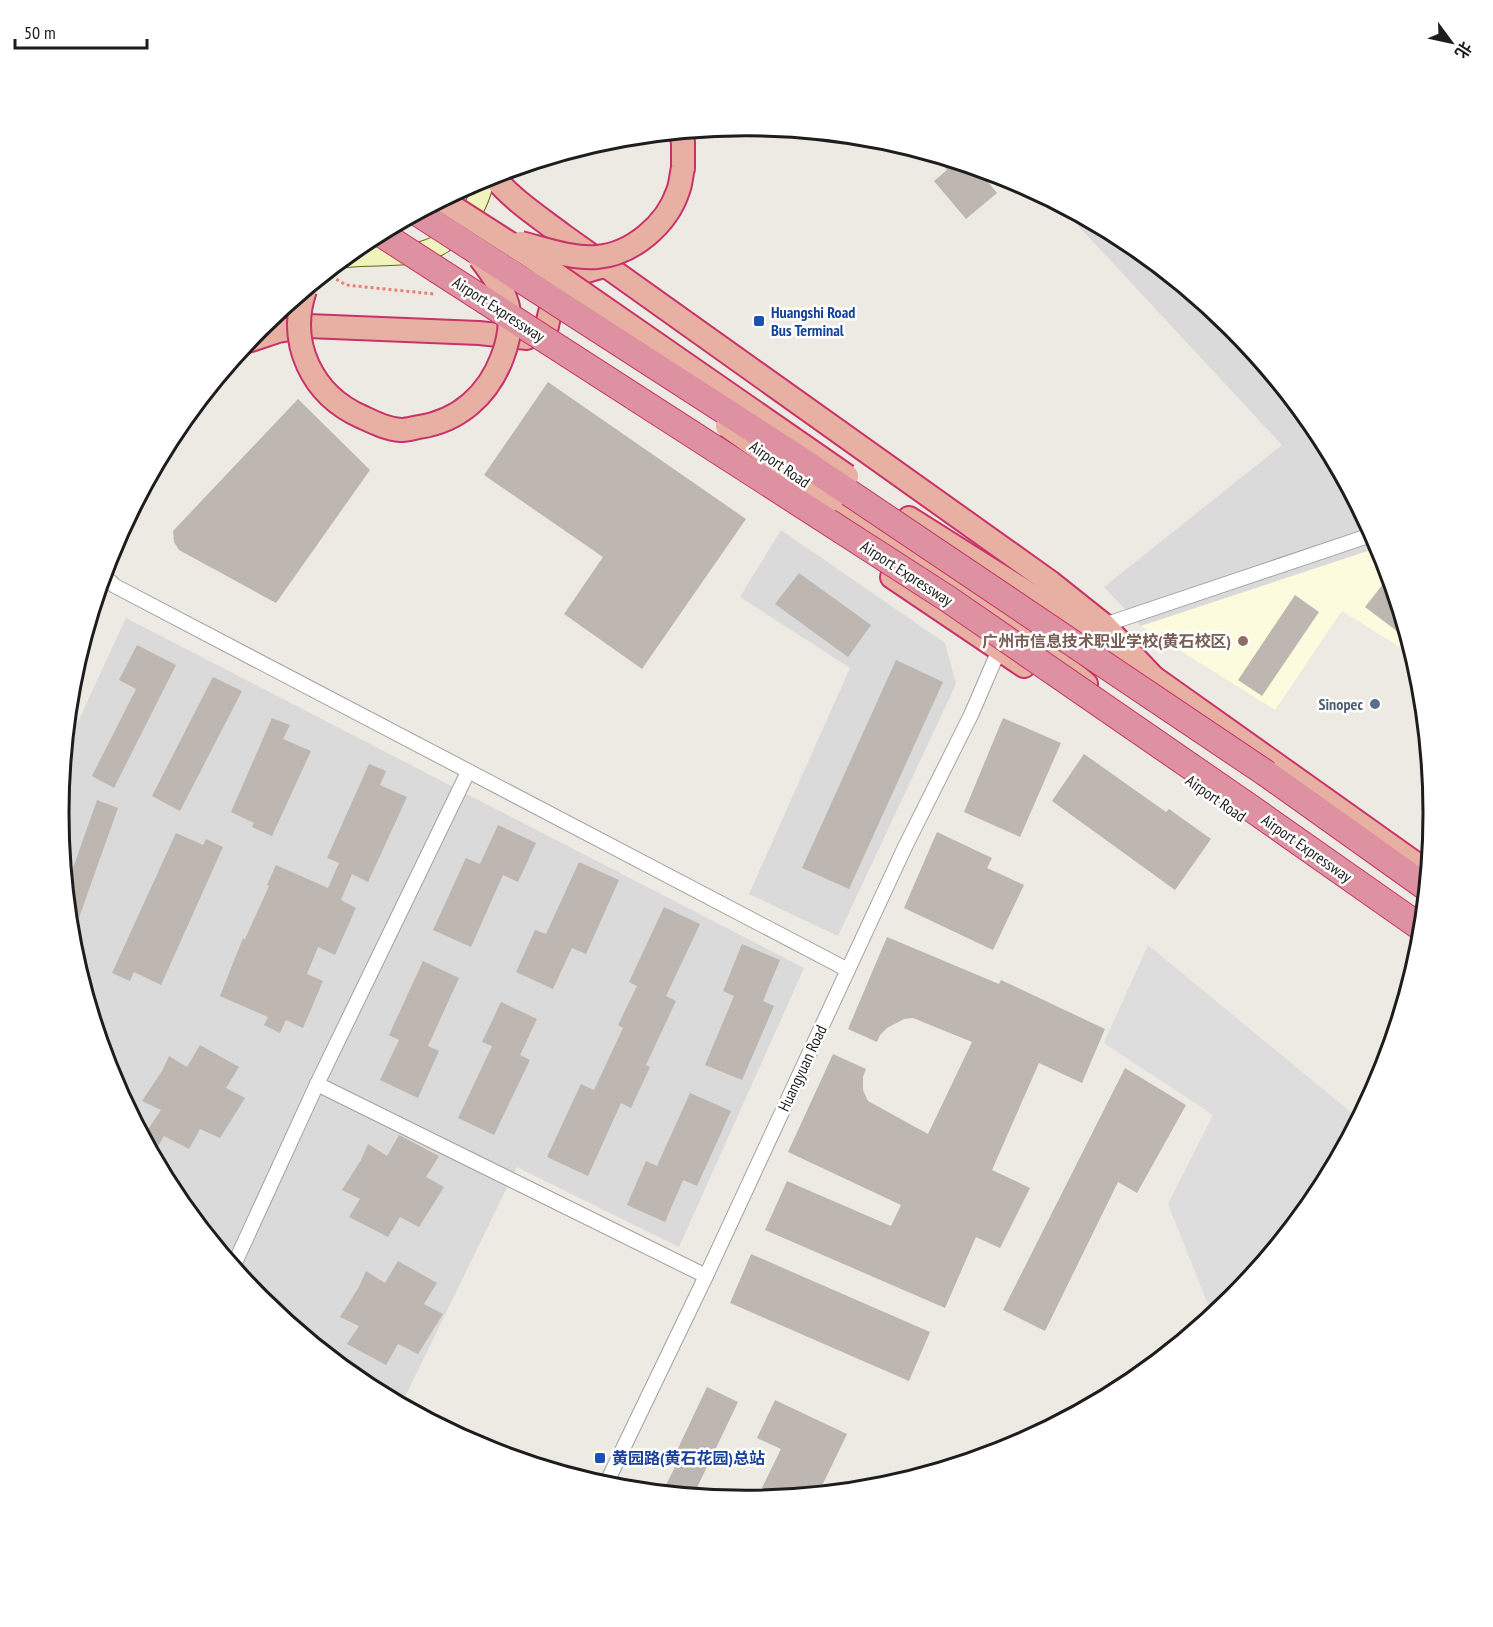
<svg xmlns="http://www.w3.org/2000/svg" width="1493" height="1627" font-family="'PT Sans Narrow','Noto Sans SC',sans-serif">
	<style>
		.residential { fill: #dbdada }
		.education { fill: #fcfbde }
		.parking { fill: #ddd }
		.building { fill: #bdb6b1 }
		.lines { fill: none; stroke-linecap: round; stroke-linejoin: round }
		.minor-casing { stroke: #a1a1a1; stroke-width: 16 }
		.secondary-casing { stroke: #616a0e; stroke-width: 22 }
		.trunk-casing { stroke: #c93369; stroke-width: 26 }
		.motorway-casing { stroke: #c93369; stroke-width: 28 }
		.path { stroke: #ed8075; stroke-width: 3; stroke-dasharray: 3 3; stroke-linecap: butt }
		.minor { stroke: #fff; stroke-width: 14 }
		.secondary { stroke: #f1f3bc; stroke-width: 20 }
		.trunk { stroke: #e8b0a2; stroke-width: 22 }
		.motorway { stroke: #de92a1; stroke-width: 26 }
		.trunk-bridge-casing { stroke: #c93369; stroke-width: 26; stroke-linecap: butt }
		.motorway-bridge-casing { stroke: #c93369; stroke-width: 28; stroke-linecap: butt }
		.trunk-bridge { stroke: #e8b0a2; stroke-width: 22 }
		.motorway-bridge { stroke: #de92a1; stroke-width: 26 }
		.transit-dot { fill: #1a4fb4; stroke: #fff; stroke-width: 2 }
		.education-dot { fill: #8d6e63; stroke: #fff; stroke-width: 2 }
		.service-dot { fill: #5c6f8a; stroke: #fff; stroke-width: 2 }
		.labels { text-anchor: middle; stroke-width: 5; stroke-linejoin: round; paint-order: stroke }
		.street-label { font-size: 16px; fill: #1d1d1d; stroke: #fff }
		.transit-label { font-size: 16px; font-weight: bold; fill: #164399; stroke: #fff; text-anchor: start }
		.education-label { font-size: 16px; font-weight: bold; fill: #785e54; stroke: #fff; text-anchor: end }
		.service-label { font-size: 16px; font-weight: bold; fill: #4e5e75; stroke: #fff; text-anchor: end }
		.rim { fill: none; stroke: #1d1d1d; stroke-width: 3 }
	</style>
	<rect width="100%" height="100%" fill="#edeae4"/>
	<g class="residential">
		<polygon points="1058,204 1129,242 1233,327 1319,432 1380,547 1141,626 1104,587 1282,445"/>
		<polygon points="781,530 945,643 956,684 838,936 749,894 850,668 740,597"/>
		<polygon points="126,618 804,968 679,1247 517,1167 401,1405 364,1385 260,1300 174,1195 111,1076 72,947 59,813 65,750"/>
	</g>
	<polygon class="education" points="1380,547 1414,656 1342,611 1275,710 1141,626"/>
	<polygon class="parking" points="1148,945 1359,1119 1318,1196 1233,1300 1213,1317 1168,1204 1213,1115 1104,1043"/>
	<g class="building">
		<polygon points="935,155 976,168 997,193 966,219 934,181 947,170"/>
		<polygon points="548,382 746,519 642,669 564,614 603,557 484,475"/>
		<polygon points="298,399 370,470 276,603 179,550 174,542 173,531"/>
		<polygon points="799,573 871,625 848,657 775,604"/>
		<polygon points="1390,575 1408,634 1410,641 1365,607"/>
		<polygon points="1295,595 1319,612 1262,696 1238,680"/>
		<polygon points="137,645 176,665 114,788 92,776 136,689 119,680"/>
		<polygon points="896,660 943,682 849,889 802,868"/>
		<polygon points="213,677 242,691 180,811 152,796"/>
		<polygon points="272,718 290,725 283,739 311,751 272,836 252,827 254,823 231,812"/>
		<polygon points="1003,718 1061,743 1020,837 964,812"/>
		<polygon points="1084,754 1166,812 1169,809 1211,839 1175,890 1052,801"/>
		<polygon points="369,764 386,771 380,785 407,797 368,882 352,874 341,900 356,908 335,955 318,947 307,974 323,981 303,1028 286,1020 280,1033 264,1025 268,1017 220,996 243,938 245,939 269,886 267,885 276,865 328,888 339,863 327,858"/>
		<polygon points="97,800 118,808 71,940 66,888"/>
		<polygon points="498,825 536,843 518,882 503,875 471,947 433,930 466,858 480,864"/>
		<polygon points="937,832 992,858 987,868 1024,885 993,950 904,908"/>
		<polygon points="176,833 203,845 206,839 223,847 161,985 134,972 130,981 112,973"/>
		<polygon points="579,862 619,880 586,954 572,948 553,989 516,972 535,930 546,934"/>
		<polygon points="664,907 700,924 666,996 676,1001 646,1065 650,1067 631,1108 621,1103 588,1176 547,1157 581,1084 594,1090 623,1028 618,1025 637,986 629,982"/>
		<polygon points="887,937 999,984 1001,980 1105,1029 1082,1083 1039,1063 992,1170 1030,1188 1000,1248 976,1237 945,1308 765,1230 787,1181 891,1226 901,1205 788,1152 833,1054 866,1069 863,1077 863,1090 868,1101 928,1134 972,1042 913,1018 904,1019 887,1028 880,1035 877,1042 848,1029"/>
		<polygon points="742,944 780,960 763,1001 774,1006 742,1080 705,1065 734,996 723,991"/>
		<polygon points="423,961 459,978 428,1046 439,1051 418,1098 380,1080 399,1040 389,1035"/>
		<polygon points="501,1002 537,1019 520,1055 530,1060 494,1135 458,1118 492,1046 482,1042"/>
		<polygon points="200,1045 239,1067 226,1088 245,1098 220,1138 200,1129 189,1149 164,1136 153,1155 143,1137 161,1110 142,1101 162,1071 169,1056 187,1067"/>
		<polygon points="1125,1068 1186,1105 1137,1193 1118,1182 1045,1331 1003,1310"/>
		<polygon points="690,1093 731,1111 697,1186 683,1180 665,1222 627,1205 646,1161 657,1166"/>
		<polygon points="399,1135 439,1156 426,1177 444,1187 419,1227 400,1217 388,1237 349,1217 360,1199 342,1190 361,1160 368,1144 387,1156"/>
		<polygon points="751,1254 930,1332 909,1381 730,1303"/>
		<polygon points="398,1261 437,1283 424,1304 443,1314 418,1354 398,1344 386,1365 347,1344 359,1326 340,1317 359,1287 366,1271 385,1283"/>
		<polygon points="707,1387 738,1402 693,1496 662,1493 677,1463 672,1461"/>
		<polygon points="775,1400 847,1434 818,1494 756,1500 781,1449 757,1438"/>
	</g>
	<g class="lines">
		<g class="minor-casing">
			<g id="minor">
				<polyline points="103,575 115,586 848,970"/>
				<polyline points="1104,625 1374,534"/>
				<polyline points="317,1084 706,1276"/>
				<polyline points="233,1267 317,1084 468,772"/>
				<polyline points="605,1486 706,1276 904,849 971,715 999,650"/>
			</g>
		</g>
		<g class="secondary-casing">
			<path id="secondary" d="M346,257C369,254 393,257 416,253C453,247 478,212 484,178"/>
		</g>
		<g class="trunk-casing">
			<g id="trunk">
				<polyline points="680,132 683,142 683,168"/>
				<path d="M492,175C512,200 539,217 564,236L1050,582L1104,625L1153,677"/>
				<path d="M545,337C552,294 560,274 607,266"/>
				<polyline points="248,341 278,331 308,326 479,333 527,338"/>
				<polyline points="832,500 1037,643 1086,684"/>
				<polyline points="909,518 1031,595 1153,677 1429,873"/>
				<polyline points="892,577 1024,666"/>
			</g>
		</g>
		<g class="motorway-casing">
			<g id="motorway">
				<polyline points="1267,774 1427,888"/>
				<polyline points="1245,804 1423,929"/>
			</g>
		</g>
		<polyline class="path" points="326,273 346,285 434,294"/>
		<use href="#minor" class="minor"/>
		<use href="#secondary" class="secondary"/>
		<use href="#trunk" class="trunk"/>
		<use href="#motorway" class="motorway"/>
		<g class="trunk-bridge-casing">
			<g id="trunk-bridge">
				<polyline points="442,200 531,257 847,476"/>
				<path d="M521,243C545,249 572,259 597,257C633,254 667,224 678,191C681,184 681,175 683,168"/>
				<path d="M305,290C287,343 312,395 362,417C375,423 387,429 401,430C407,430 413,428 419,427C459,421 488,395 502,358C519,314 507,293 480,258"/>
				<polyline points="727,426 832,500"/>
			</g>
		</g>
		<g class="motorway-bridge-casing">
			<g id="motorway-bridge">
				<polyline points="418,213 796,457 1267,774"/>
				<polyline points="380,233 948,599 1245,804"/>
			</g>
		</g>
		<use href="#trunk-bridge" class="trunk-bridge"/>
		<use href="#motorway-bridge" class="motorway-bridge"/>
	</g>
	<g class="transit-dot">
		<rect x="753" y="315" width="12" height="12" rx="3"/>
		<rect x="594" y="1452" width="12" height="12" rx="3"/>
	</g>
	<circle class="education-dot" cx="1243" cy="641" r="6"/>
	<circle class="service-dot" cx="1375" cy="704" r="6"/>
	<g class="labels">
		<g class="street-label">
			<text transform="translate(499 309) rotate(33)" y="6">Airport Expressway</text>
			<text transform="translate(780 464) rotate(35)" y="6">Airport Road</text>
			<text transform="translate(907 573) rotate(33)" y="6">Airport Expressway</text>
			<text transform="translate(1216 798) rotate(35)" y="6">Airport Road</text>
			<text transform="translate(1307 848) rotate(35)" y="6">Airport Expressway</text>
			<text transform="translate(802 1068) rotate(-65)" y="6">Huangyuan Road</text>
		</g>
		<g class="transit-label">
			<text x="771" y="318">Huangshi Road<tspan x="771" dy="18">Bus Terminal</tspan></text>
			<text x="612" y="1464">黄园路(黄石花园)总站</text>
		</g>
		<g class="education-label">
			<text x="1231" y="647">广州市信息技术职业学校(黄石校区)</text>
		</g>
		<g class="service-label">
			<text x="1363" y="710">Sinopec</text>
		</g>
	</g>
	<path d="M0 0H1493V1627H0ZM69 813a677 677 0 1 1 1354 0a677 677 0 1 1-1354 0Z" fill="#fff" fill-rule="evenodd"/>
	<path class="rim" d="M69 813a677 677 0 1 1 1354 0a677 677 0 1 1-1354 0Z"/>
	<g transform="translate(1451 42) rotate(123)" stroke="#ffffff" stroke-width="4.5" paint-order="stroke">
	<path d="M0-4.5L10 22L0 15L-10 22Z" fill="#1d1d1d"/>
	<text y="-9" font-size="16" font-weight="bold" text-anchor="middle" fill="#1d1d1d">北</text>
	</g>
	<path d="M15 39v9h132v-9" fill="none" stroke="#1d1d1d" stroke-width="3"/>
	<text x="24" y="39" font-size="18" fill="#1d1d1d" stroke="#ffffff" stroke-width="4.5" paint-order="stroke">50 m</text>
</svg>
